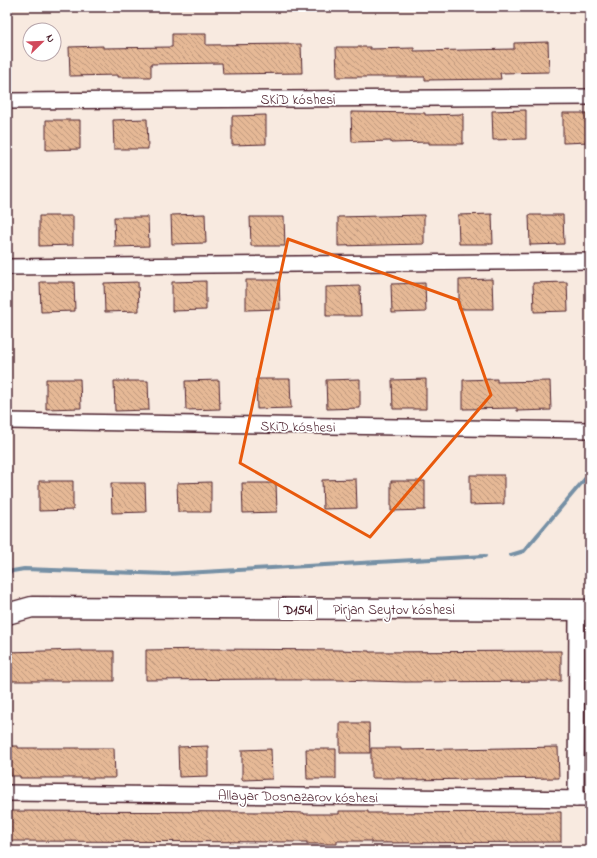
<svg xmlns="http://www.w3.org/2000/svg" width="597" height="858" font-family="'Indie Flower',sans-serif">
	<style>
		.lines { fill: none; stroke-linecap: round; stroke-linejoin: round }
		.stream { stroke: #7690a5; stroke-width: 4 }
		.building { fill: url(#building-back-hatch); stroke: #4a1f2b }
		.minor-casing { stroke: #4a1f2b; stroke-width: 18 }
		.major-casing { stroke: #4a1f2b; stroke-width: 23 }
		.minor { stroke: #fff; stroke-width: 15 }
		.major { stroke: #fff; stroke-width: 20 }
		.marked { fill: none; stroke: #e8590c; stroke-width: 3; stroke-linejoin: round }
		.labels { text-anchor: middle; stroke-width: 3.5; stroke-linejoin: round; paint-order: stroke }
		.shield { fill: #fff; stroke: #80626b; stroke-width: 1 }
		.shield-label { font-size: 13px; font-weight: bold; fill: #4a1f2b }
		.street-label { font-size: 14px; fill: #4a1f2b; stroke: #fff }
	</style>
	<defs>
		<pattern id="building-back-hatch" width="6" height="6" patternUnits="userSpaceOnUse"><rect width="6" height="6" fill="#e6b996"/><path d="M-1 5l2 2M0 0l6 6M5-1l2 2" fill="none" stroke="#bc967b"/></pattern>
	</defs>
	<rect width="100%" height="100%" fill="#f8eae0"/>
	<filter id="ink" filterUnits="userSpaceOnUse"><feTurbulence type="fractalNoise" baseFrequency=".025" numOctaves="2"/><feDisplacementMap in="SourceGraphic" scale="8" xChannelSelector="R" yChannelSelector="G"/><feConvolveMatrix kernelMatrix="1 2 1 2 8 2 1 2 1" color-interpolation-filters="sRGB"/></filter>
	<g filter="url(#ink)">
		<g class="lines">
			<g class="stream">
				<polyline points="511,555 524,551 590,473"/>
				<polyline points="7,572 24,569 167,574 485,556"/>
			</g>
		</g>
		<g class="building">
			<polygon points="172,34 206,34 206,45 301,44 302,73 223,74 222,63 151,64 151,77 118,77 118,75 70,76 69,47 103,46 103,48 172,47"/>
			<polygon points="548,42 549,72 500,73 501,79 425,80 425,77 337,77 336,47 370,47 370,49 414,48 414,51 466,50 514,49 514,43"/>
			<polygon points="526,110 526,139 493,140 492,111"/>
			<polygon points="351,112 425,113 425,115 463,114 463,144 429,144 429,142 391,143 391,141 352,142"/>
			<polygon points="563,113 590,113 590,142 563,143"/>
			<polygon points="266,115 266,144 232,145 232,116"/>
			<polygon points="147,119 148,149 114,149 113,120"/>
			<polygon points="46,120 80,120 80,149 46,150"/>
			<polygon points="205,214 206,243 172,244 171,215"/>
			<polygon points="492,214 493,244 459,244 458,215"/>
			<polygon points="424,215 424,244 338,246 338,217"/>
			<polygon points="529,215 563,215 564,244 530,245"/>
			<polygon points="39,216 73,216 73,245 39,246"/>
			<polygon points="114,217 148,217 149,246 115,247"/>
			<polygon points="250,217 284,217 285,246 251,246"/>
			<polygon points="492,279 493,309 459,309 459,280"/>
			<polygon points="246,280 279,280 280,309 246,310"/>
			<polygon points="206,281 206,310 172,311 172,282"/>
			<polygon points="40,282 74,282 75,311 41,312"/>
			<polygon points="138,282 139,311 105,312 104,283"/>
			<polygon points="567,282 568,311 534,312 533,283"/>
			<polygon points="425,283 426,312 392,313 391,284"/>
			<polygon points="360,286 361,316 326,316 326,287"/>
			<polygon points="46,379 80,379 81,408 46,409"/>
			<polygon points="256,379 290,379 291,408 257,409"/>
			<polygon points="360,379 360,408 327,409 326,380"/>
			<polygon points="426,379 426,409 393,409 392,380"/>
			<polygon points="497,379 497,382 550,381 551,410 517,411 517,408 463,409 463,380"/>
			<polygon points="219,380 220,409 186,410 185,381"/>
			<polygon points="114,381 148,381 149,410 115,411"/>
			<polygon points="470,475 504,475 504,504 470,505"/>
			<polygon points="356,479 357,508 323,509 322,480"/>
			<polygon points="39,481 73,481 73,510 39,511"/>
			<polygon points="391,481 425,481 425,510 391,511"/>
			<polygon points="211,482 211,512 178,512 177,483"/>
			<polygon points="111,483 145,483 146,512 112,513"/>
			<polygon points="242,483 276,483 277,512 243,513"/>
			<polygon points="211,649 338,650 369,651 369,652 561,651 561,681 405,682 339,680 276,680 276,679 146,680 146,650"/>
			<polygon points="82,650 82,651 114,651 114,681 7,681 7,652"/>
			<polygon points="340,723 369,723 370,753 340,753"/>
			<polygon points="7,746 18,746 18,748 114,748 115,778 20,778 20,776 7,776"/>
			<polygon points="208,746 208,776 179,777 178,747"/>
			<polygon points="558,747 559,778 404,780 404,778 371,778 371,748 401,748 401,750"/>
			<polygon points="271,749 272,779 242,780 242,750"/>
			<polygon points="306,749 336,749 336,779 307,779"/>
			<polygon points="7,811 273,812 304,813 304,814 339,814 339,811 368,811 368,813 561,812 561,842 371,843 371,841 337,841 337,844 307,844 307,842 7,841"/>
		</g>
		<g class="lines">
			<g class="minor-casing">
				<g id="minor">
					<polyline points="7,101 590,97"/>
					<polyline points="7,267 590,261"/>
					<polyline points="7,421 590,430"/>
					<polyline points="7,793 590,799"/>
					<polyline points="576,799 577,610"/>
				</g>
			</g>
			<g class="major-casing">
				<polyline id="major" points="7,614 32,607 590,610"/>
			</g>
			<use href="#minor" class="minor"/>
			<use href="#major" class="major"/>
		</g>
	</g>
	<path class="marked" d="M288,239L458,300L491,395L370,537L240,463Z"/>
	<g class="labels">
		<rect class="shield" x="279" y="598" width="38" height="22" rx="3"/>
		<g class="shield-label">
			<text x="298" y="614">D154l</text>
		</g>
		<g class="street-label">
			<text x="298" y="104">SKiD kóshesi</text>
			<text transform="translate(298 426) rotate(1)" y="5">SKiD kóshesi</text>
			<text x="394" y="614">Pirjan Seytov kóshesi</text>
			<text transform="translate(298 796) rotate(1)" y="5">Allayar Dosnazarov kóshesi</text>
		</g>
	</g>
	<rect width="597" height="858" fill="none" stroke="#fff" stroke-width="24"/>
	<rect x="12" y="12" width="573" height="834" fill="none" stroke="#4a1f2b" stroke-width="1.5" filter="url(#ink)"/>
	<g transform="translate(42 42) rotate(67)"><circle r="19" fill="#ffffff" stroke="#b7a5aa"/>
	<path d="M0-3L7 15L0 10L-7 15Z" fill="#d1495b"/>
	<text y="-6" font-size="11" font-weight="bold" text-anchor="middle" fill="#4a1f2b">N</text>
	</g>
</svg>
